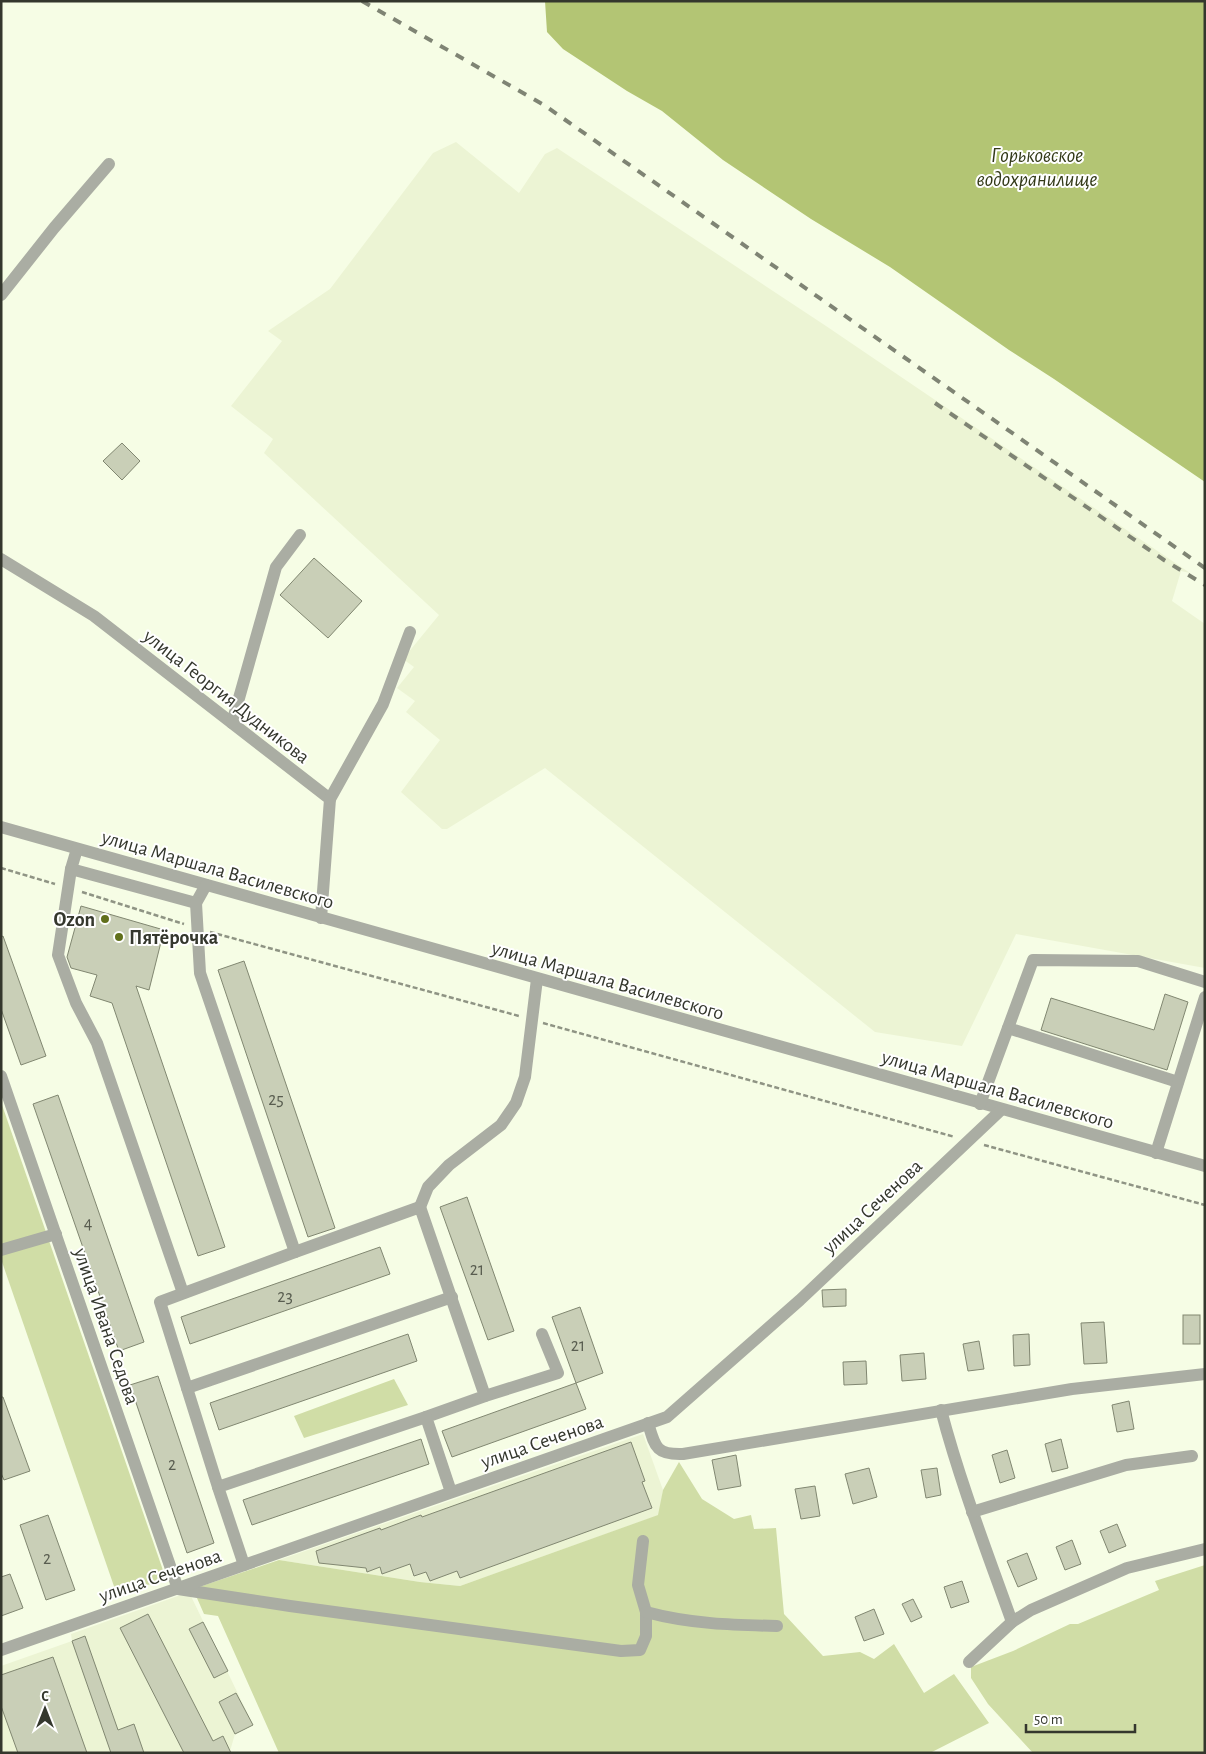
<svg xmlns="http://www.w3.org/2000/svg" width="1206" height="1754" font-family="'Alegreya Sans',sans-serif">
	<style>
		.built { fill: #ecf4d4 }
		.green { fill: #d0dda6 }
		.water { fill: #b3c574 }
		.building { fill: #c9cfb7; stroke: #818771 }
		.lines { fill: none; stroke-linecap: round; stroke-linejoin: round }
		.path { stroke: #8f9484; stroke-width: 2.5; stroke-dasharray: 5 2.5; stroke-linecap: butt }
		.minor { stroke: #aaada3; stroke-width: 12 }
		.rail { stroke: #7f8474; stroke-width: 4; stroke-dasharray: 9 9; stroke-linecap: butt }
		.poi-dot { fill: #61701c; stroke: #fff; stroke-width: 2 }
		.labels { text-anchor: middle; stroke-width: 4; stroke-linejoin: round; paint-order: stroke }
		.number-label { font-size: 18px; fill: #595d50 }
		.street-label { font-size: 20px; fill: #34372d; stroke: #fff }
		.poi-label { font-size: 20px; font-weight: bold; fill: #34372d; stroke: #fff; text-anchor: end }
		.water-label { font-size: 21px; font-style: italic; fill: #333a18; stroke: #fff }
	</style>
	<rect width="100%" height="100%" fill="#f6fde5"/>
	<g class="built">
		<polygon points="456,142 519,193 545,154 557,148 826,326 1190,573 1181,571 1172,601 1205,624 1205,968 1016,934 962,1046 875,1032 545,768 447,829 442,829 401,792 440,740 406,712 415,701 397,688 414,667 403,659 439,615 264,453 273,439 231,406 282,341 268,331 330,289 433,153"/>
		<polygon points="643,1434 663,1490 659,1515 460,1586 420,1582 279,1560"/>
		<polygon points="189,1592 253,1725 235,1734 230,1751 227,1753 1,1753 1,1666 72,1641 71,1634"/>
	</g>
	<g class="green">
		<polygon points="1,1102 166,1579 117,1595 1,1259"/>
		<polygon points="394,1379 408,1405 304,1438 294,1416"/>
		<polygon points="679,1462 702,1499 734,1519 751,1515 754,1529 776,1528 784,1614 823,1656 860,1652 874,1659 894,1644 924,1693 954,1674 989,1723 930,1753 279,1753 218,1616 204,1614 193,1589 279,1560 420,1582 460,1586 658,1515 663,1490"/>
		<polygon points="1205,1565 1205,1753 1033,1753 988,1704 971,1678 971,1667 1013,1651 1070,1624 1078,1624 1159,1590 1155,1581"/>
	</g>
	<polygon class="water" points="545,1 1205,1 1205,482 1054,379 1009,350 890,267 811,219 723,160 662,111 627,91 563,49 547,32"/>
	<g class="building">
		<polygon points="122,443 140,461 122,480 103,461"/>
		<polygon points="314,558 362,601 328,638 280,595"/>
		<polygon points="81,906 164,930 149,990 136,986 225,1247 198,1256 112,1003 90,996 97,975 71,968 67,957"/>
		<polygon points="3,936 46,1056 21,1065 1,1009 1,937"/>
		<polygon points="244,961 335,1228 308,1237 218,970"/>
		<polygon points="1165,994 1188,1002 1167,1070 1041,1030 1051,998 1154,1030"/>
		<polygon points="58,1095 144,1342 119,1351 33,1104"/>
		<polygon points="467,1197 514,1331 488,1340 440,1207"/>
		<polygon points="380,1247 390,1274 190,1344 181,1317"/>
		<polygon points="846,1289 846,1306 823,1307 822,1290"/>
		<polygon points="580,1307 603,1373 576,1383 552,1317"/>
		<rect x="1183" y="1315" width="17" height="29"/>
		<polygon points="1104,1322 1107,1363 1084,1364 1081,1323"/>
		<polygon points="408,1334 417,1361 219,1430 210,1403"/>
		<polygon points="1029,1334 1030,1365 1014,1366 1013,1335"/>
		<polygon points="979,1341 984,1369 968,1371 963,1344"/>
		<polygon points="924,1353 926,1379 902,1381 900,1355"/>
		<polygon points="866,1361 867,1384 844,1385 843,1362"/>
		<polygon points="158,1376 214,1543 187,1553 130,1385"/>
		<polygon points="576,1383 586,1409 452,1457 442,1431"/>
		<polygon points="1,1397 3,1397 30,1471 4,1480 1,1473"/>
		<polygon points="1129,1401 1134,1429 1117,1432 1112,1405"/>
		<polygon points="421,1439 429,1464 252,1525 243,1500"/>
		<polygon points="1061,1439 1068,1468 1052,1472 1045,1444"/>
		<polygon points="631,1442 645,1481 642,1482 652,1508 460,1578 457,1571 430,1581 426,1572 414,1576 410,1564 382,1574 380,1567 367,1572 366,1568 319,1563 316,1551 380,1528 381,1530 421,1515 422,1517"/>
		<polygon points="1007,1450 1015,1478 1000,1483 992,1455"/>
		<polygon points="736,1455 741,1486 718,1490 712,1460"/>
		<polygon points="869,1468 877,1497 853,1504 845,1474"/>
		<polygon points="937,1468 941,1495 926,1498 921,1470"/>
		<polygon points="815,1486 820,1516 801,1519 795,1489"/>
		<polygon points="48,1515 75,1590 46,1600 20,1525"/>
		<polygon points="1117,1524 1126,1546 1109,1553 1100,1531"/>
		<polygon points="1072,1540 1081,1564 1065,1570 1056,1547"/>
		<polygon points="1027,1553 1037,1579 1018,1587 1007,1561"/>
		<polygon points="10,1574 23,1608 1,1616 1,1577"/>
		<polygon points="962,1581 969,1602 951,1608 944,1587"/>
		<polygon points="913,1599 922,1617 911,1622 902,1604"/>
		<polygon points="874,1609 884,1634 864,1641 855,1617"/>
		<polygon points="148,1614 213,1741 223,1736 231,1753 184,1753 120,1628"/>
		<polygon points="203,1622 228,1671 214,1678 189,1629"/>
		<polygon points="85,1636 118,1730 134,1724 144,1753 111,1753 72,1641"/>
		<polygon points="53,1657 87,1753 18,1753 1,1706 1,1675"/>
		<polygon points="236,1693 253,1725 235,1734 219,1702"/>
	</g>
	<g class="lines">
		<g class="path">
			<polyline points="1,868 55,884"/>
			<polyline points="82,892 184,924"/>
			<polyline points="210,932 519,1016"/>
			<polyline points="543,1023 955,1137"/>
			<polyline points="984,1145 1205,1205"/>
		</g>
		<g class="minor">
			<polyline points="1,295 54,228 109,164"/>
			<polyline points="1,559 94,616 330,799 321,918"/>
			<polyline points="232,723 276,567 300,535"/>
			<polyline points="330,799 383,704 410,632"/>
			<polyline points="1,827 1205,1166"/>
			<polyline points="77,849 71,869 196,903 206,885"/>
			<polyline points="71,869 58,955 76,1003 97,1043 183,1293"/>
			<polyline points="196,903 200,973 295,1252 420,1207 485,1396 426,1417 451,1492"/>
			<polyline points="1008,1028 1178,1082"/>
			<polyline points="1,1076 178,1589 290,1606 621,1651 640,1650 646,1636 646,1612 638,1585 643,1541"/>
			<polyline points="980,1104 1033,960 1138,961 1205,982"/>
			<polyline points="1156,1153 1205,997"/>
			<polyline points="420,1207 428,1187 449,1165 501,1125 516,1103 525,1077 537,979"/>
			<polyline points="1,1250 56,1234"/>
			<polyline points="187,1388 452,1297"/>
			<polyline points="485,1396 558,1373 542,1334"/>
			<path d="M941,1410C960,1482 987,1552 1012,1622"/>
			<path d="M648,1423C655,1447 656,1455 683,1454L1072,1389L1205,1374"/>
			<polyline points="218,1487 160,1302 295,1252"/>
			<polyline points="972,1512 1126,1465 1192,1456"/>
			<polyline points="244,1565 218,1487 426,1417"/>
			<path d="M646,1612C690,1624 733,1625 777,1626"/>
			<polyline points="1,1650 667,1417 800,1300 1001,1110"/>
			<polyline points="969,1662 1012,1622 1031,1610 1127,1568 1205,1549"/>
		</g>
		<g class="rail">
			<polyline points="362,1 544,105 1205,568"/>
			<polyline points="935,403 1164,560 1205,585"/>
		</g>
	</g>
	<g class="poi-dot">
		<circle cx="105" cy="919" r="5"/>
		<circle cx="119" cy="937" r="5"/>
	</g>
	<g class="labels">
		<g class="number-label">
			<text x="276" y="1105">25</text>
			<text x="88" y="1229">4</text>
			<text x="477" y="1275">21</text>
			<text x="285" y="1302">23</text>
			<text x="578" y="1351">21</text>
			<text x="172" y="1470">2</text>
			<text x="47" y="1564">2</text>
		</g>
		<g class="street-label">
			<text transform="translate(227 696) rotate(38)" y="7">улица Георгия Дудникова</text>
			<text transform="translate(218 869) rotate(16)" y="7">улица Маршала Василевского</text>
			<text transform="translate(608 980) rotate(16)" y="7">улица Маршала Василевского</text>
			<text transform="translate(998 1089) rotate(16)" y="7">улица Маршала Василевского</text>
			<text transform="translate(872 1206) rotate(-43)" y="7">улица Сеченова</text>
			<text transform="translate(107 1326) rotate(71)" y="7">улица Ивана Седова</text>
			<text transform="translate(542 1441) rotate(-19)" y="7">улица Сеченова</text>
			<text transform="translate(160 1575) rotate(-19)" y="7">улица Сеченова</text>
		</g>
		<g class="poi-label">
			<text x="95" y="926">Ozon</text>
			<text x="129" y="944" text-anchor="start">Пятёрочка</text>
		</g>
		<g class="water-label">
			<text x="1037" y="162">Горьковское<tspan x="1037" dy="24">водохранилище</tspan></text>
		</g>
	</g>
	<rect width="1206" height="1754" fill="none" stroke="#34372d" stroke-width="5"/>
	<g transform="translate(45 1709)" stroke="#ffffff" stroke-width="4" paint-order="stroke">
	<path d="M0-4L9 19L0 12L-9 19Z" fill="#34372d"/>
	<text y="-8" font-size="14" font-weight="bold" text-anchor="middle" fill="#34372d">С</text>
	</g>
	<path d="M1026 1724v8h109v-8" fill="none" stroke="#34372d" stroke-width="2.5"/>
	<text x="1034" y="1724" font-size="15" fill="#34372d" stroke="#ffffff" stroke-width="4" paint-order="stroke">50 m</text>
</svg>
